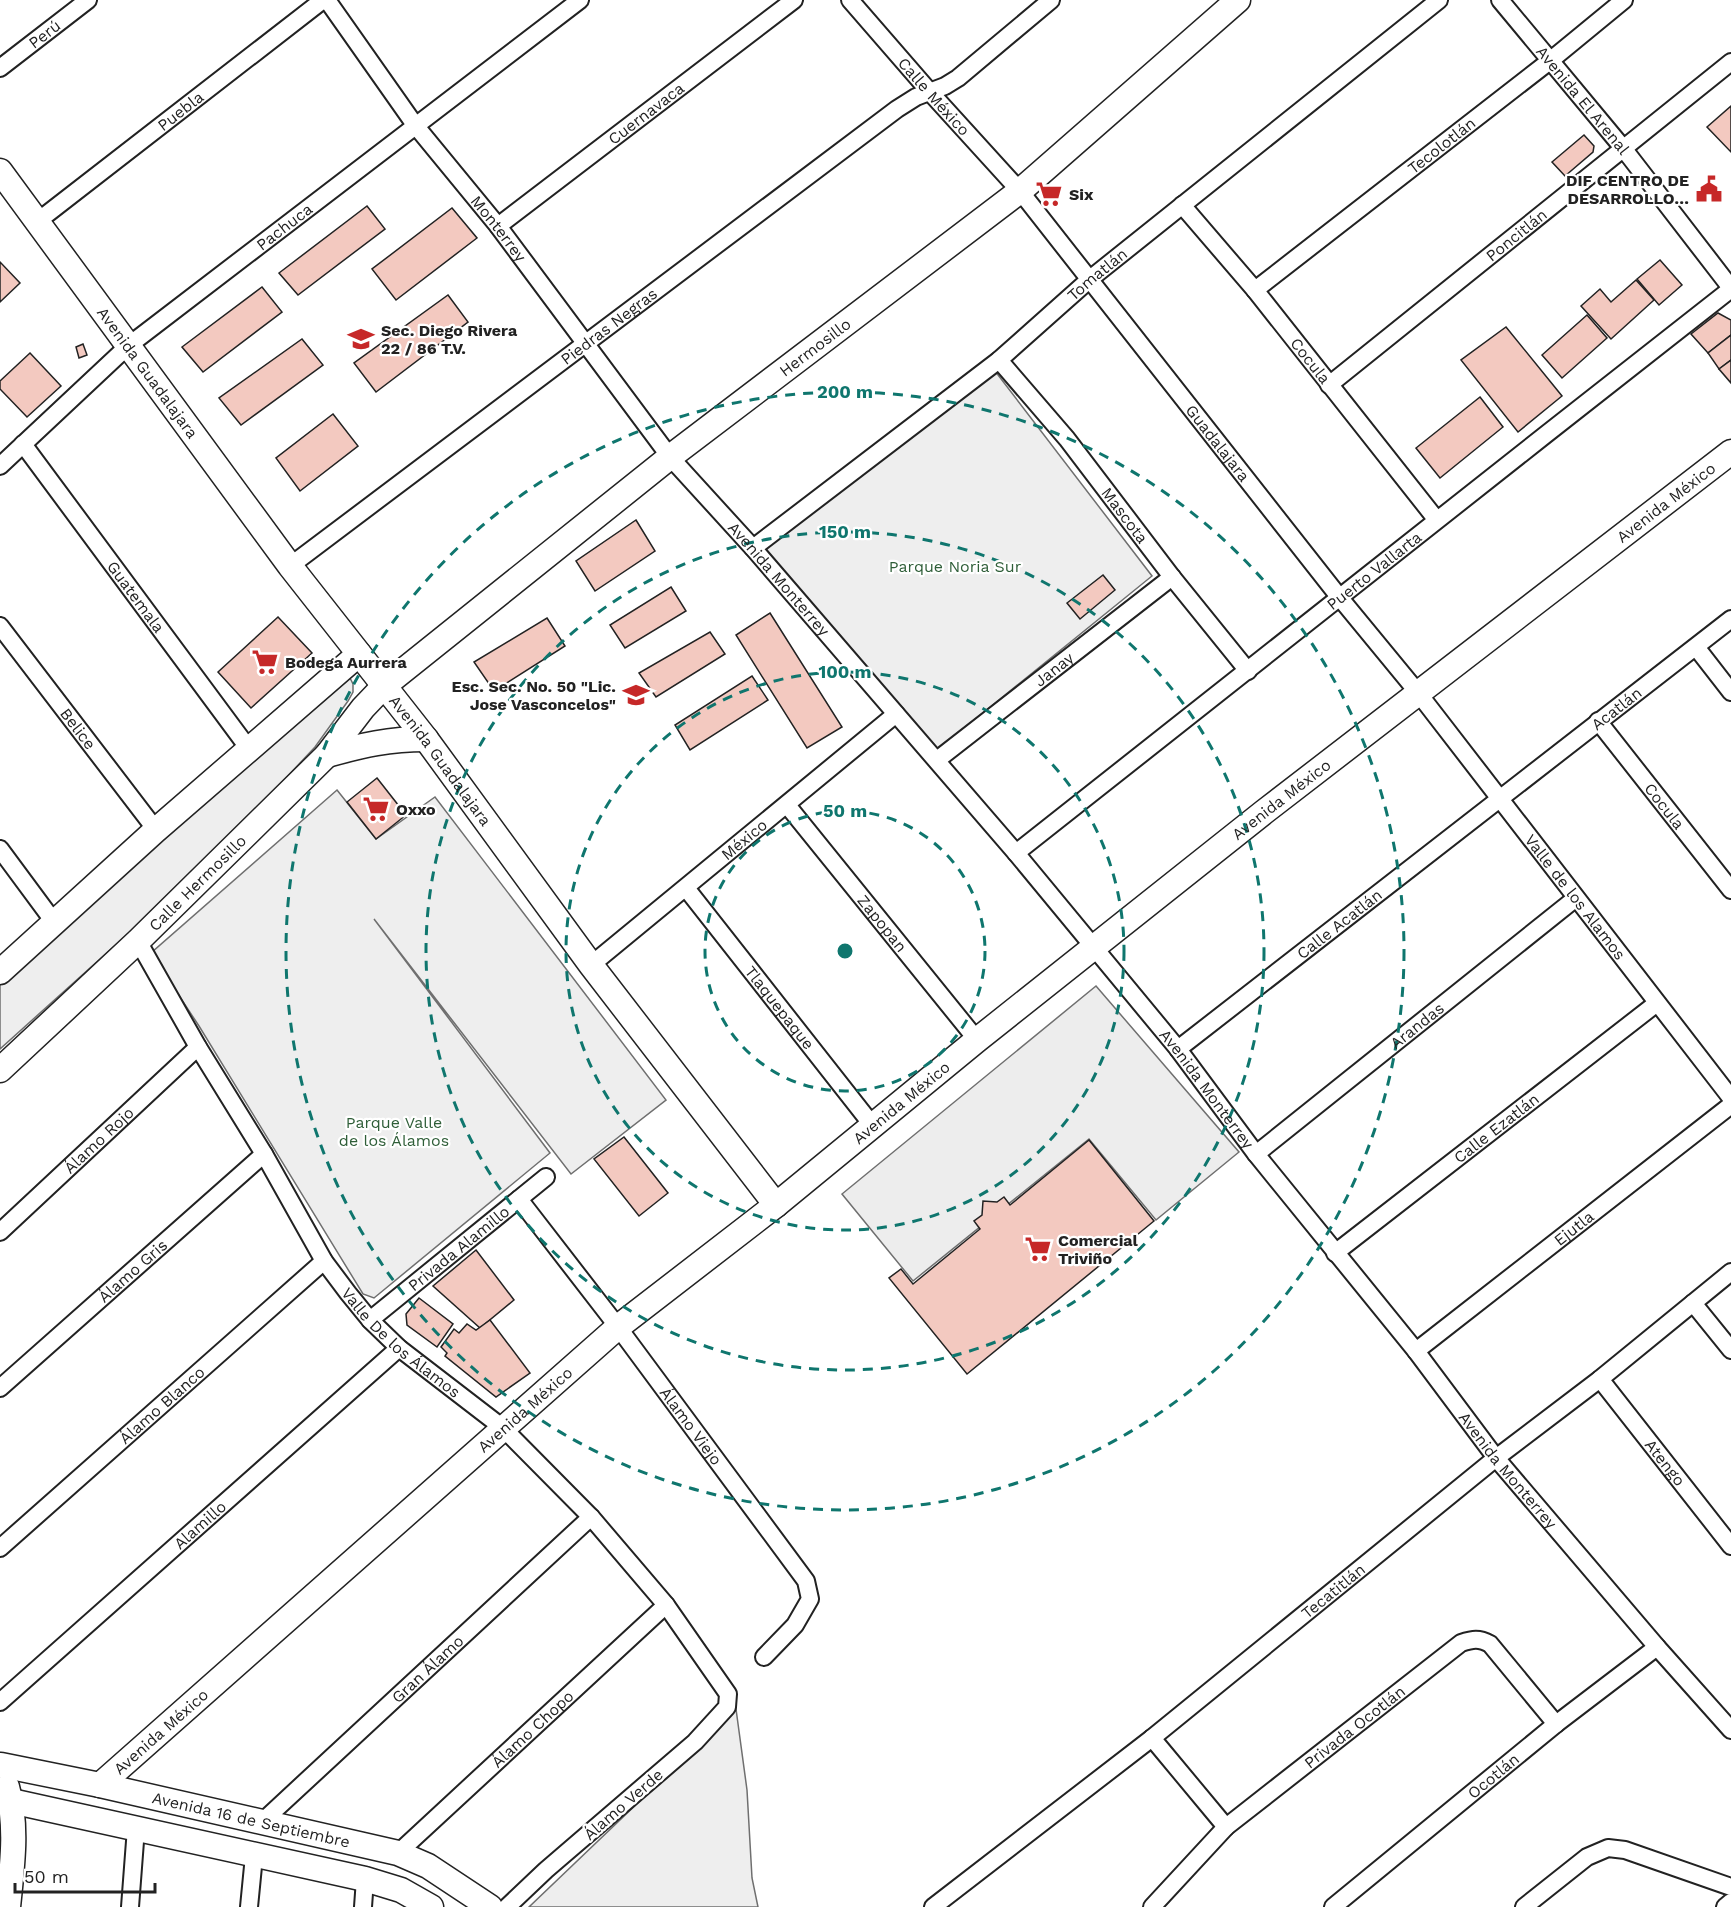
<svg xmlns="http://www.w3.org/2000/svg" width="1731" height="1907" font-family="'Work Sans',sans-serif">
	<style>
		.green { fill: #eee; stroke: #6f6f6f; stroke-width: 1.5 }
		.parking { fill: #ededed; stroke: #6f6f6f; stroke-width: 1.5 }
		.building { fill: #f3c9c0; stroke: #222; stroke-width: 1.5 }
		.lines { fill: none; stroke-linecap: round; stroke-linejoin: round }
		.street-casing { stroke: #222; stroke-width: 20 }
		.secondary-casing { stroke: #222; stroke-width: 27 }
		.street { stroke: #fff; stroke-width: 16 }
		.secondary { stroke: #fff; stroke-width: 24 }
		.ring { fill: none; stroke: #0f766e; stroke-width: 3; stroke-dasharray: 10 8 }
		.labels { text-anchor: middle; stroke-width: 4.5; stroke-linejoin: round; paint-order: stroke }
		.street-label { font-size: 16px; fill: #222; stroke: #fff }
		.poi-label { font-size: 16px; font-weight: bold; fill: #222; stroke: #fff; text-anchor: start }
		.park-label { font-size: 16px; fill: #2f5e38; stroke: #fff }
		.centre { fill: #0f766e; stroke: #fff; stroke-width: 3 }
		.ring-label { font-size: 18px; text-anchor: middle; font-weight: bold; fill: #0f766e; stroke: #fff; stroke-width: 4.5; stroke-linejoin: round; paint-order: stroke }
	</style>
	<rect width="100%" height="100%" fill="#fff"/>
	<g class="green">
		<polygon points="995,371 1152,576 936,751 762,545"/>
		<polygon points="350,678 353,684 353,692 348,701 315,747 271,794 130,932 0,1049 0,979"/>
		<polygon points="337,790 376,839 435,797 666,1100 571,1174 374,919 550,1153 374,1298 363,1294 199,1026 151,953"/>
		<polygon points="736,1709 747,1790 752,1878 758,1907 529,1907"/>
	</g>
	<polygon class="parking" points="1096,986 1239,1152 1156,1220 1089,1139 913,1281 842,1194"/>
	<g class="building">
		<polygon points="1731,106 1731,152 1707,127"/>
		<polygon points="1584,135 1594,146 1593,152 1565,176 1552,162"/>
		<polygon points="367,206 385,229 298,295 279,273"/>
		<polygon points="452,208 477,238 396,300 372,269"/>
		<polygon points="1660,260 1682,285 1659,305 1637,279"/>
		<polygon points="0,262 20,283 0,302"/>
		<polygon points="1636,280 1654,300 1611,339 1581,306 1600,289 1611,302"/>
		<polygon points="262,287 282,312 203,372 182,347"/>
		<polygon points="448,295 468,322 376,392 354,363"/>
		<polygon points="1718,313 1731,320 1731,335 1708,353 1691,334"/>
		<polygon points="1587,315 1607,338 1562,378 1542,355"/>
		<polygon points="1506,327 1562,396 1518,432 1461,360"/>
		<polygon points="1731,335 1731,360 1719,369 1708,353"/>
		<polygon points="302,339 323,365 241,425 219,398"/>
		<polygon points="83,344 87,355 79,358 76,347"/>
		<polygon points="30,353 61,386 27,417 0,389 0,381"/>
		<polygon points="1731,360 1731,383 1719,369"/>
		<polygon points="1480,397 1503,427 1440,478 1416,448"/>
		<polygon points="333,414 358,446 300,491 276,458"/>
		<polygon points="636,520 655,551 595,591 576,561"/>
		<polygon points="1103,575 1115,590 1080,619 1067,603"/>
		<polygon points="671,587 686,611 625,648 610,625"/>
		<polygon points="770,613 842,727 807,748 736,635"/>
		<polygon points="278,617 312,653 251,708 218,672"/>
		<polygon points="547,618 565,646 494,691 474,662"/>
		<polygon points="710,632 725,654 656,697 639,673"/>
		<polygon points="752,676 768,700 690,750 675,725"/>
		<polygon points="377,778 406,815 376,839 347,802"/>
		<polygon points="624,1137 668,1193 639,1216 594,1159"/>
		<polygon points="1089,1140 1154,1221 967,1374 889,1278 901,1269 913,1284 980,1229 974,1221 982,1215 983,1201 997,1202 1004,1197 1010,1205"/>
		<polygon points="476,1250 514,1300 480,1328 433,1286"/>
		<polygon points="419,1298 453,1324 437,1347 407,1325 406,1314"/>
		<polygon points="490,1320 530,1373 496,1397 445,1356 447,1353 441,1347 454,1329 459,1333 467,1324 476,1330"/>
	</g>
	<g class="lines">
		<g class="street-casing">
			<g id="street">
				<path id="s1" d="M327,0L415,125L498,226L670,457L753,548L1016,853L1178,1049L1256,1154L1416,1351L1496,1458L1657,1647L1731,1730"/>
				<path id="s2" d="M850,0L929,91L1020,191L1340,598L1419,694L1731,1098"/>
				<path id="s3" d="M1500,0L1623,148L1731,288"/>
				<path id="s4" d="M0,68L88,0"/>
				<path id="s5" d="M1182,205L1255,290L1436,519"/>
				<path id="s6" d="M38,221L323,0"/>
				<path id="s7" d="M498,226L794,0"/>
				<path id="s8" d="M1255,290L1551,60L1624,0"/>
				<path id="s9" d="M999,360L1067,439L1172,577L1248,671"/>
				<path id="s10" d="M1329,385L1731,62"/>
				<path id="s11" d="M23,444L249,749"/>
				<path id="s12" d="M0,466L128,346L580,0"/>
				<path id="s13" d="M753,548L999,360L1090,279L1439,0"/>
				<path id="s14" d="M290,566L897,109L916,97L945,86L958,78L1051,0"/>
				<path id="s15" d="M0,626L156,830"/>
				<polyline points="1696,647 1731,692"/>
				<path id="s16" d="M1598,721L1731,890"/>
				<path id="s17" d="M937,760L1172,577"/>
				<path id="s18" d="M787,805L977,1040"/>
				<polyline points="0,849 54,922"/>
				<path id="s19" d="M1016,853C1255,665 1492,476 1731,289"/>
				<path id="s20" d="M686,888L873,1126"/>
				<path id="s21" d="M138,941L198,1047L264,1154L324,1261L348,1293L370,1320L399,1348L503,1428L591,1517L666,1605L728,1694L727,1707L695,1742L546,1870L507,1907"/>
				<path id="s22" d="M591,965L896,714"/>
				<path id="s23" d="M1178,1049L1731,619"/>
				<path id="s24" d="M1256,1154L1576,898"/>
				<path id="s25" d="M519,1199L618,1327L806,1581L810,1599L795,1625L764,1657"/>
				<path id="s26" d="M0,1232L198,1047"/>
				<path id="s27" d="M1335,1253L1657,1003"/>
				<polyline points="1693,1303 1731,1350"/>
				<path id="s28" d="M370,1320L546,1177"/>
				<path id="s29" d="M1416,1351L1731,1105"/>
				<path id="s30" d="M1600,1379L1731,1546"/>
				<path id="s31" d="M0,1388L264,1154"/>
				<path id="s32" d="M0,1548L324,1261"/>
				<path id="s33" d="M0,1702L399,1348"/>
				<polyline points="1152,1738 1226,1827"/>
				<path id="s34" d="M263,1821L591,1517"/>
				<path id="s35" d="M398,1853L666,1605"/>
				<polyline points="130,1907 136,1828"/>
				<polyline points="249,1907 254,1856"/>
				<polyline points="363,1907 365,1879"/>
				<path id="s36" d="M933,1907L1152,1738L1496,1458L1600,1379L1731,1272"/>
				<path id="s37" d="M1152,1907L1226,1827L1461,1643C1473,1639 1479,1638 1490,1644L1556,1724"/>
				<path id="s38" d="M1333,1907L1556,1724L1657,1647"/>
				<polyline points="1524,1907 1587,1857 1608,1848 1625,1850 1731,1887"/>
				<polyline points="1725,1907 1731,1902"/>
			</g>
		</g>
		<g class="secondary-casing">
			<g id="secondary">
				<path id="s39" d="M0,171L290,566L426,739L591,965L776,1205"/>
				<path d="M327,755C363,745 389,739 426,739"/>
				<polyline points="0,972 156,830 359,654"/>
				<path id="s40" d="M0,1070L138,941L327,755L363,708L384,686L670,457L1020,191L1238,0"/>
				<path id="s41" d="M1,1765L100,1785L398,1853L428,1866L490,1907"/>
				<path id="s42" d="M100,1785L618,1327L776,1205L977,1040L1264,812L1731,452"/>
				<path d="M7,1787C18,1826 12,1867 8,1907"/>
				<polyline points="11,1801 365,1879 401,1890 431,1907"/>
			</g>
		</g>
		<use href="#street" class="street"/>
		<use href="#secondary" class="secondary"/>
	</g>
	<g class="ring">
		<circle cx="845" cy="951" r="140"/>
		<circle cx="845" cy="951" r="279"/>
		<circle cx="845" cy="951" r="419"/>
		<circle cx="845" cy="951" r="559"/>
	</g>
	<defs>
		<g id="civic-bare" transform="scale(2.07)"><path d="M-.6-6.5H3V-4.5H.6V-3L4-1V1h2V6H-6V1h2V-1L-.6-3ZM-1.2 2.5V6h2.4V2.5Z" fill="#c62828" stroke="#fff" stroke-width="2.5" paint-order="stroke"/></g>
		<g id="supermarket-bare" transform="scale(2.07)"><path d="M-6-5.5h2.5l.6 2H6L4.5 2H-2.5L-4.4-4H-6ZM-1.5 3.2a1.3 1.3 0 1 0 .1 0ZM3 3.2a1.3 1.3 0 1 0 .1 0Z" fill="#c62828" stroke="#fff" stroke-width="2.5" paint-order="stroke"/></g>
		<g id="school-bare" transform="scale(2.07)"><path d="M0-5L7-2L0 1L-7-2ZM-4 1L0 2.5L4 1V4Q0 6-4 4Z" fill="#c62828" stroke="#fff" stroke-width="2.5" paint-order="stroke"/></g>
	</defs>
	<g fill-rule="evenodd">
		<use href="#civic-bare" x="1709" y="189"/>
		<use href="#supermarket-bare" x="1049" y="194"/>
		<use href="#school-bare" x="361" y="339"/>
		<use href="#supermarket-bare" x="265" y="662"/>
		<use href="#school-bare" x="636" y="695"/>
		<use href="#supermarket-bare" x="376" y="809"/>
		<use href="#supermarket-bare" x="1038" y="1249"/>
	</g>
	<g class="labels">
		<g class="street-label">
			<text dy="6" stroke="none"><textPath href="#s4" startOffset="56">Perú</textPath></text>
			<text dy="6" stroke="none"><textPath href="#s2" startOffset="128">Calle México</textPath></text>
			<text dy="6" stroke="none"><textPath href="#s3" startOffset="130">Avenida El Arenal</textPath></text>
			<text dy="6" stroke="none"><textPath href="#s6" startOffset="180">Puebla</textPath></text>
			<text dy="6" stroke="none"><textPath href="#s7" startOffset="186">Cuernavaca</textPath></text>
			<text dy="6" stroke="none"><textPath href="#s8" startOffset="236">Tecolotlán</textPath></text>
			<text dy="6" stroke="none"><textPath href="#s12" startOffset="372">Pachuca</textPath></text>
			<text dy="6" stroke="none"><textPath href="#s1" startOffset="286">Monterrey</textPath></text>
			<text dy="6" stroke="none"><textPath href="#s10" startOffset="240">Poncitlán</textPath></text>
			<text dy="6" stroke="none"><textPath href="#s13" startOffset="440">Tomatlán</textPath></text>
			<text dy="6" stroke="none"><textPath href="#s14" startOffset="399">Piedras Negras</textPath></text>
			<text dy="6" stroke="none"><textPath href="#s40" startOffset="1092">Hermosillo</textPath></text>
			<text dy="6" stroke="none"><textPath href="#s5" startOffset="202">Cocula</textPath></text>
			<text dy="6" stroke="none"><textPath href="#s39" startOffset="250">Avenida Guadalajara</textPath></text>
			<text dy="6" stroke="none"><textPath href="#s2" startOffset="576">Guadalajara</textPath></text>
			<text dy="6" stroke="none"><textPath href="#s42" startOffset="2025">Avenida México</textPath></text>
			<text dy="6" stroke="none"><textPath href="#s9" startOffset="200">Mascota</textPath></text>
			<text dy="6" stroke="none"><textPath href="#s19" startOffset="456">Puerto Vallarta</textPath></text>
			<text dy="6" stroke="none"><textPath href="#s1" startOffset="735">Avenida Monterrey</textPath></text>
			<text dy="6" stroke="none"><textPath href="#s11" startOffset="190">Guatemala</textPath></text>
			<text dy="6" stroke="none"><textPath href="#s17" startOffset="148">Janay</textPath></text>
			<text dy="6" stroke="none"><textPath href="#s23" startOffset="555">Acatlán</textPath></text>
			<text dy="6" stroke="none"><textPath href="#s15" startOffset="129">Belice</textPath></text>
			<text dy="6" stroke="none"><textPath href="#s39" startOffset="736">Avenida Guadalajara</textPath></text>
			<text dy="6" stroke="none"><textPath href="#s42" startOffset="1539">Avenida México</textPath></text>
			<text dy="6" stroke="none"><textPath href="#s16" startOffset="108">Cocula</textPath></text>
			<text dy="6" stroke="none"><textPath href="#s22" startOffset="198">México</textPath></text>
			<text dy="6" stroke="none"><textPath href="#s40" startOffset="272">Calle Hermosillo</textPath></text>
			<text dy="6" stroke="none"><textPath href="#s2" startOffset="1154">Valle de los Alamos</textPath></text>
			<text dy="6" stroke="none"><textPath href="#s18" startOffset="152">Zapopan</textPath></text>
			<text dy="6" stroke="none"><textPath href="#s23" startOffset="204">Calle Acatlán</textPath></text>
			<text dy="6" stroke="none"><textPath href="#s20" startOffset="152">Tlaquepaque</textPath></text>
			<text dy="6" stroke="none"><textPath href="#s24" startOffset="206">Arandas</textPath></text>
			<text dy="6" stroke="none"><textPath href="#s1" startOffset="1401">Avenida Monterrey</textPath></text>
			<text dy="6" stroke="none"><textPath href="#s42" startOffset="1053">Avenida México</textPath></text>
			<text dy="6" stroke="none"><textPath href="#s27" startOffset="204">Calle Ezatlán</textPath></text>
			<text dy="6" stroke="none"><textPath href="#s26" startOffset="135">Álamo Rojo</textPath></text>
			<text dy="6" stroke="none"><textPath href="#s29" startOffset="200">Ejutla</textPath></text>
			<text dy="6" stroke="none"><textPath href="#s28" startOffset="114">Privada Alamillo</textPath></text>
			<text dy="6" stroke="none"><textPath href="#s31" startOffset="177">Álamo Gris</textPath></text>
			<text dy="6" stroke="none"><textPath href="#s21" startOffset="483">Valle De los Álamos</textPath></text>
			<text dy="6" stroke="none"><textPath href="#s32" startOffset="216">Álamo Blanco</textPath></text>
			<text dy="6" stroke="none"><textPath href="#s42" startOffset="567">Avenida México</textPath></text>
			<text dy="6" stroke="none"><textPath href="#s25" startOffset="285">Álamo Viejo</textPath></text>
			<text dy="6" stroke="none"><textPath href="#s30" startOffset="106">Atengo</textPath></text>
			<text dy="6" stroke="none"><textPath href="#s1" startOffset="1887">Avenida Monterrey</textPath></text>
			<text dy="6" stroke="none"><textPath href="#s33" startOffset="267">Alamillo</textPath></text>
			<text dy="6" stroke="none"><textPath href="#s36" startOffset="510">Tecatitlán</textPath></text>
			<text dy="6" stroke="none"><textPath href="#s34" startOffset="224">Gran Álamo</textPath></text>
			<text dy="6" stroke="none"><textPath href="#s37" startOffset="272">Privada Ocotlán</textPath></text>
			<text dy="6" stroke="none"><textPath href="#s35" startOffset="183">Álamo Chopo</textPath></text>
			<text dy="6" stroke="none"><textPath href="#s42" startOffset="81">Avenida México</textPath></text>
			<text dy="6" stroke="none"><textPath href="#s38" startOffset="207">Ocotlán</textPath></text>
			<text transform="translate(623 1804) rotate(-41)" y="6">Álamo Verde</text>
			<text dy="6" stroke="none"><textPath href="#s41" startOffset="256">Avenida 16 de Septiembre</textPath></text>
		</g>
		<g class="poi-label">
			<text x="1689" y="186" text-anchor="end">DIF CENTRO DE<tspan x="1689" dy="18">DESARROLLO…</tspan></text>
			<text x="1069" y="200">Six</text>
			<text x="381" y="336">Sec. Diego Rivera<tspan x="381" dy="18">22 / 86 T.V.</tspan></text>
			<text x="285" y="668">Bodega Aurrera</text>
			<text x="616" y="692" text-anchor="end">Esc. Sec. No. 50 "Lic.<tspan x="616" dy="18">Jose Vasconcelos"</tspan></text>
			<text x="396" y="815">Oxxo</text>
			<text x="1058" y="1246">Comercial<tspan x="1058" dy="18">Triviño</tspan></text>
		</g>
		<g class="park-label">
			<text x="955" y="572">Parque Noria Sur</text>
			<text x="394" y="1128">Parque Valle<tspan x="394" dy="18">de los Álamos</tspan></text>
		</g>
	</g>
	<circle cx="845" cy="951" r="9" class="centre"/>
	<g class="ring-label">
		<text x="845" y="398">200 m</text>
		<text x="845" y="538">150 m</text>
		<text x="845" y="678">100 m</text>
		<text x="845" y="817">50 m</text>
	</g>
	<path d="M15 1883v9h140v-9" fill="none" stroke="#222222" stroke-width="3"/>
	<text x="24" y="1883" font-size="18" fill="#222222" stroke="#ffffff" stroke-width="4.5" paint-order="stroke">50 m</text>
</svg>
